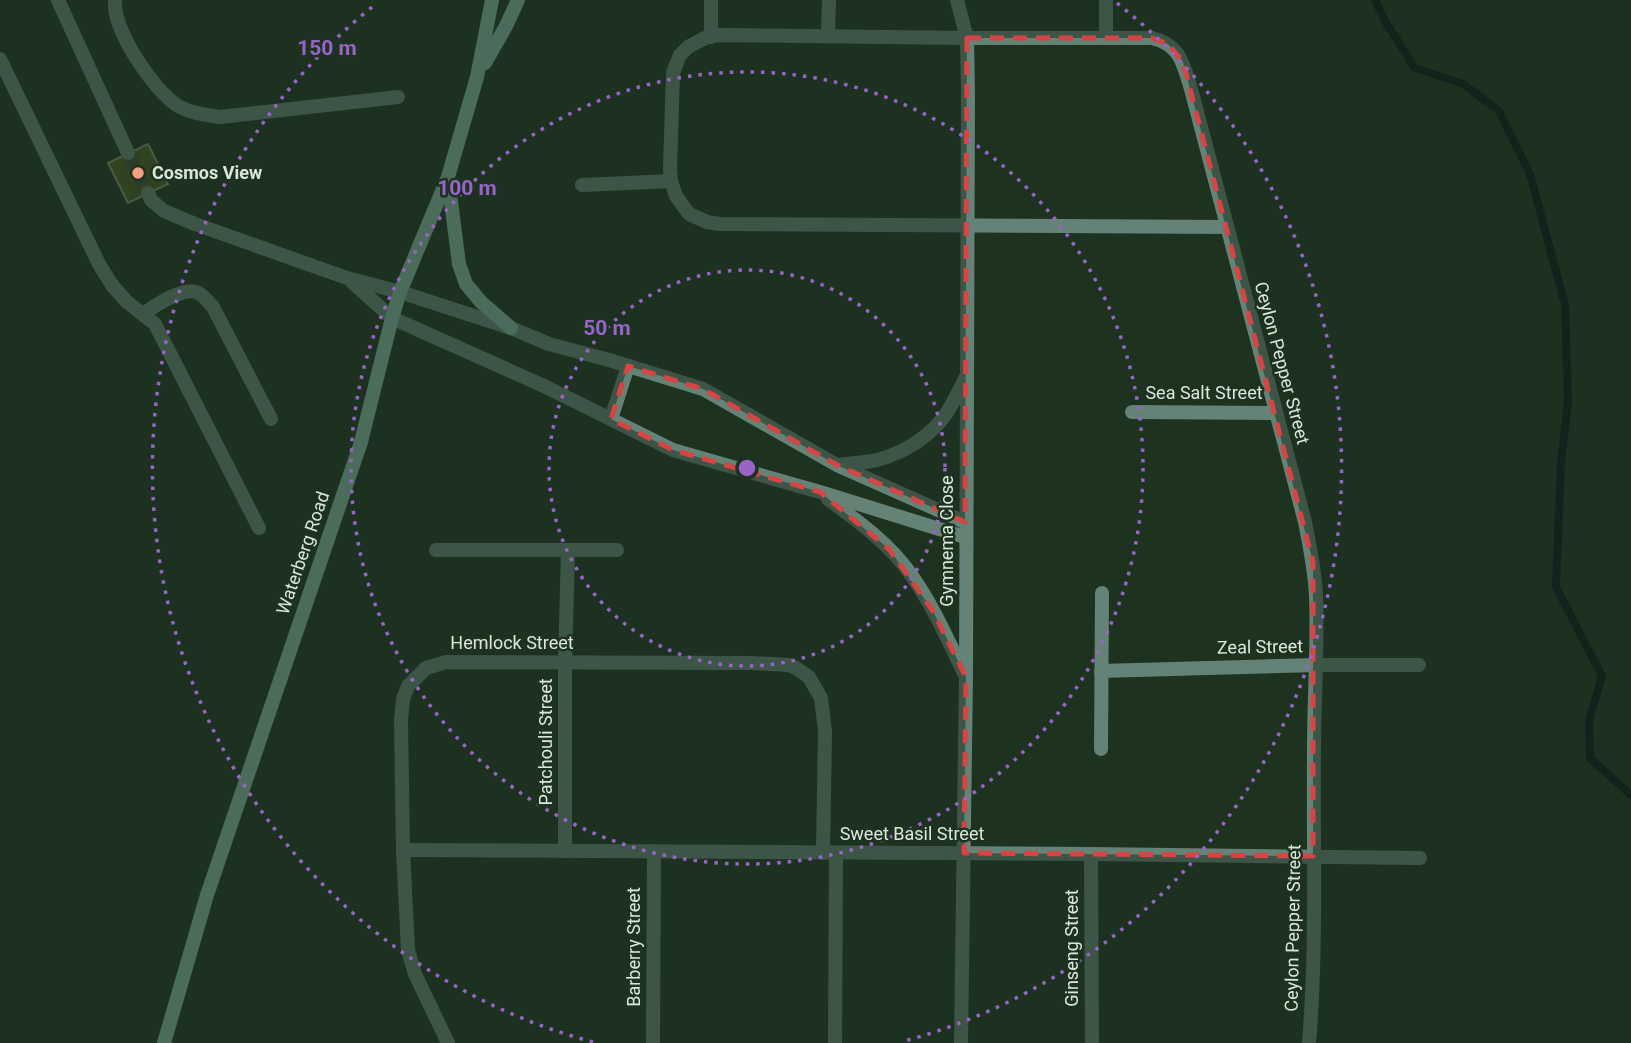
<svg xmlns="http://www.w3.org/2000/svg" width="1631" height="1043" font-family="Roboto,sans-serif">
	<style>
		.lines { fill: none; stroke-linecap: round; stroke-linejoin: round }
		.stream { stroke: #001514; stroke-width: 8 }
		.building { fill: #46591f; stroke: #818c71; stroke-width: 2 }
		.street-tunnel { stroke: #3a4d3c; stroke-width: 14; stroke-dasharray: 14 7; stroke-linecap: butt }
		.street { stroke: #658276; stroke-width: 14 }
		.secondary { stroke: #84b4a0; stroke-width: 14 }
		.marked { fill: none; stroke: #d74443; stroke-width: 5; stroke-dasharray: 14 9; stroke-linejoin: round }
		.ring { fill: none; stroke: #9864c7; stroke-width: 3.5; stroke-dasharray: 3.5 7 }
		.poi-dot { fill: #f3a081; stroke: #1e3220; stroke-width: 2.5 }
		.labels { text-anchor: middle; stroke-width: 5; stroke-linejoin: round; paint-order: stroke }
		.poi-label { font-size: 18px; font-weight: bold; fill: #dae6da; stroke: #1e3220; text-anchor: start }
		.street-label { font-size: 18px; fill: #dae6da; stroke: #1e3220 }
		.centre { fill: #9864c7; stroke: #1e3220; stroke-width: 3.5 }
		.ring-label { font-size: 21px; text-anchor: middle; font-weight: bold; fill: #9864c7; stroke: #1e3220; stroke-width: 5; stroke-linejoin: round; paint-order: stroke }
	</style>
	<rect width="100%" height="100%" fill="#1e3220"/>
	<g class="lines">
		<polyline class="stream" points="1375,0 1385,21 1415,68 1463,84 1499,111 1530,174 1565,305 1568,402 1561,462 1556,587 1602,676 1589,721 1590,758 1631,795"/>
	</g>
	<polygon class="building" points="148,144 168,184 128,203 108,163"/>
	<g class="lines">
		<polyline class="street-tunnel" points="128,153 148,193"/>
		<g class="street">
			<polyline points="58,0 128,153"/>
			<path d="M115,0C112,29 153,90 178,106C190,113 206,115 220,117L398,97"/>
			<polyline points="711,0 711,37"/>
			<polyline points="957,0 967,38 968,94 966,677 961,1043"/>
			<polyline points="828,36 829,0"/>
			<polyline points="1106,38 1106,0"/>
			<polyline points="0,59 99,264 112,285 127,302 155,324 259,528"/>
			<polyline points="582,185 671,181"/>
			<polyline points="148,193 151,200 164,211 195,224 347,278 400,292 511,328 549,344 609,360 703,389 837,465 965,522"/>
			<path d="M1226,227L720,224L707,222L689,214L676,196L671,181L670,169L673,73L676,65L680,55L688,47L705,38L717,35L967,38H1152C1181,45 1183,64 1191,89L1305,522C1310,547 1315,571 1316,596C1318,647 1314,699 1314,750C1313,848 1317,946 1309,1043"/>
			<polyline points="351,281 392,318 544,386 673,450 820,492 965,537"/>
			<path d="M144,313C155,306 182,287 196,292C203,294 208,302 213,307L271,419"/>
			<polyline points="1132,412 1276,413"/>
			<polyline points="611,419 628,366"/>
			<path d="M838,465C851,463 865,463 877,460C904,453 932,436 948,411C954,401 960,389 966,377"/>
			<path d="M828,499C858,521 891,545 912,576C933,606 948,640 964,673"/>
			<polyline points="436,550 617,550"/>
			<polyline points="1101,671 1317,665 1419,665"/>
			<polyline points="1101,749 1102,593"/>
			<polyline points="403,850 1091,854 1420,858"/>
			<polyline points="565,851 565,662 568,550"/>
			<polyline points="1091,854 1092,1043"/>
			<polyline points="448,1043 415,974 408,950 403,850 401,720 403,699 408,686 426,668 446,662 751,663 789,665 796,668 809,677 821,698 825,731 823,853"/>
			<polyline points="653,1043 654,851"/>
			<polyline points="835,1043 836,853"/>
		</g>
		<g class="secondary">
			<polyline points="485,63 506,26 518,0"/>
			<polyline points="448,178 459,264 466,284 481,302 511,328"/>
			<polyline points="164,1043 207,895 361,442 392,318 400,292 448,177 477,77 492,0"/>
		</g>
	</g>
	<path d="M0 0H1631V1043H0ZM967,38H1152L1168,44L1183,62L1313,562V856L964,853L966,677L933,611L889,549L820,492L673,450L611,419L628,366L703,389L837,465L965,522Z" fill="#1e3220" fill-opacity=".55" fill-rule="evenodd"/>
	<path class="marked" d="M967,38H1152L1168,44L1183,62L1313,562V856L964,853L966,677L933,611L889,549L820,492L673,450L611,419L628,366L703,389L837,465L965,522Z"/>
	<g class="ring">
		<circle cx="747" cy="468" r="198"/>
		<circle cx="747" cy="468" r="396"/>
		<path d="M593 1042A594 594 0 0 1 377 3M1117 3A594 594 0 0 1 901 1042"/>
	</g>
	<circle class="poi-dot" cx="138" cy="173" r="7"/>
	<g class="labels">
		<g class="poi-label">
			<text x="152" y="179">Cosmos View</text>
		</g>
		<g class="street-label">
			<text transform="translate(1282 363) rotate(75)" y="6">Ceylon Pepper Street</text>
			<text x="1204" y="399">Sea Salt Street</text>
			<text transform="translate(947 541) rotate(-90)" y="6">Gymnema Close</text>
			<text transform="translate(303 553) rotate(-71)" y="6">Waterberg Road</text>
			<text x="512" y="649">Hemlock Street</text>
			<text transform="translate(1260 647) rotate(-1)" y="6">Zeal Street</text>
			<text transform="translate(546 742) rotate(-90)" y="6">Patchouli Street</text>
			<text x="912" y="840">Sweet Basil Street</text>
			<text transform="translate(1293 928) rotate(-89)" y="6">Ceylon Pepper Street</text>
			<text transform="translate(634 947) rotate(-90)" y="6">Barberry Street</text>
			<text transform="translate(1072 948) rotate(-90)" y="6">Ginseng Street</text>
		</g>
	</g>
	<circle cx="747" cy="468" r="10" class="centre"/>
	<g class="ring-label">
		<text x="327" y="55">150 m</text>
		<text x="467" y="195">100 m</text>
		<text x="607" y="335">50 m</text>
	</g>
</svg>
